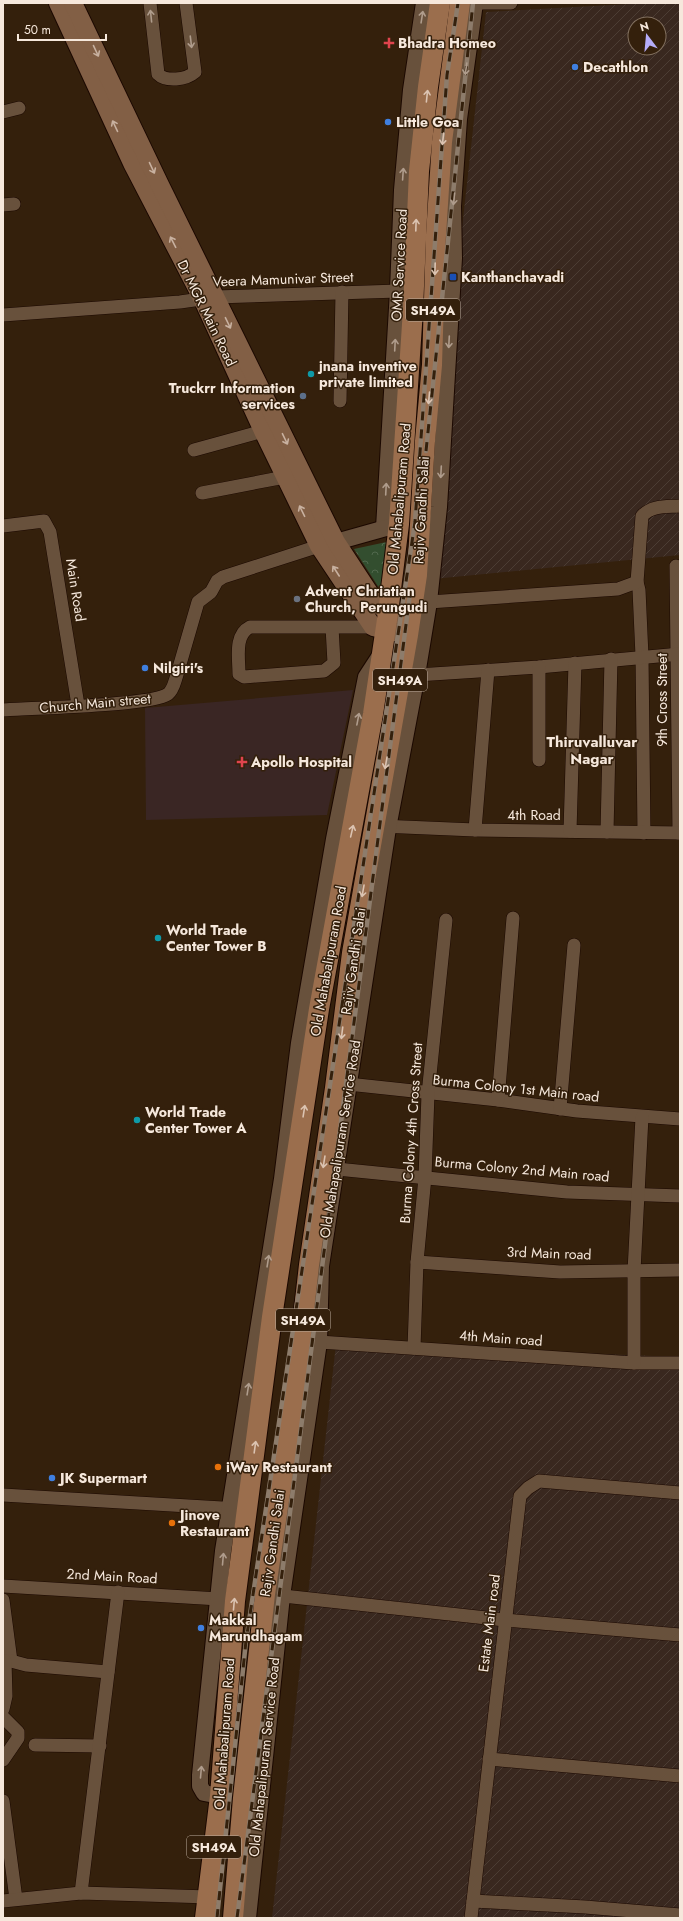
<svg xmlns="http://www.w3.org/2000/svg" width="683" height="1921" font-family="Jost,sans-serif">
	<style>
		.industrial { fill: url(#industrial-furrows); fill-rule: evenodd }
		.medical { fill: #3a2624 }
		.forest { fill: url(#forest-crowns) }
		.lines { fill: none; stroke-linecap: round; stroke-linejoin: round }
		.minor-casing { stroke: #1b0800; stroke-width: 14 }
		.tertiary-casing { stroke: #1b0800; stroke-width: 18 }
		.secondary-casing { stroke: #1b0800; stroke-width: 20 }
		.primary-casing { stroke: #1b0800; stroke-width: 22 }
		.minor { stroke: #68513c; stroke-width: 13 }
		.tertiary { stroke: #68513c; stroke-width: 16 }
		.secondary { stroke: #825f45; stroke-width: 18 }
		.primary { stroke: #9b6e4d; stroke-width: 20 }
		.rail-casing { stroke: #8d7c6b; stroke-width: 4.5 }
		.rail { stroke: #34200c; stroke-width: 3; stroke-dasharray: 9; stroke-linecap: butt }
		.oneway { stroke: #af9c8c }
		.oneway2 { stroke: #c8b1a0 }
		.oneway3 { stroke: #dbc3b1 }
		.health-dot { fill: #e0444e; stroke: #34200c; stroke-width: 1.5 }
		.shop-dot { fill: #3f7fe0; stroke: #34200c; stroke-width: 1.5 }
		.transit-dot { fill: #1a4fb4; stroke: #34200c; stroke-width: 1.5 }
		.culture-dot { fill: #0f9aa8; stroke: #34200c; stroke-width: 1.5 }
		.service-dot { fill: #5c6f8a; stroke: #34200c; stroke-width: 1.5 }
		.worship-dot { fill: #6b7280; stroke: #34200c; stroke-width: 1.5 }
		.food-dot { fill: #e8710a; stroke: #34200c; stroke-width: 1.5 }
		.labels { text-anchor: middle; stroke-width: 3; stroke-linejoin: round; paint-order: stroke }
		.shield { fill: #34200c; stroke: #bcac9e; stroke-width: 1 }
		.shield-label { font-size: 13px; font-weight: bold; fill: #f6e8dc }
		.poi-label { font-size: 14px; font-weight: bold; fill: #f6e8dc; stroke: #34200c; text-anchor: start }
		.street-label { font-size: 14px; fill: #f6e8dc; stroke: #34200c }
		.neighbourhood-label { font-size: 15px; font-weight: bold; fill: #f6e8dc; stroke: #34200c }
	</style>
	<defs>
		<pattern id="industrial-furrows" width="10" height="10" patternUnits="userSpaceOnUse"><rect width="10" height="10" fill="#39281f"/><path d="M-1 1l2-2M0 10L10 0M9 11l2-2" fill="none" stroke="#4c3d34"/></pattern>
		<pattern id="forest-crowns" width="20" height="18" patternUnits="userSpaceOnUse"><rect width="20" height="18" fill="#334e2f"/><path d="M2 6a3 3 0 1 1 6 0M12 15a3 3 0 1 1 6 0" fill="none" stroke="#51684d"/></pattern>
	</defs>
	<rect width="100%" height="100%" fill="#34200c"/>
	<g class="industrial">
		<path d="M647,3H680V555L423,580L486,12ZM635,24H659V48H635Z"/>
		<polygon points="336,1344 680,1357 680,1918 272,1918"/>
	</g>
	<polygon class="medical" points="353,690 327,815 146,820 145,708"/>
	<polygon class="forest" points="391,541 381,591 354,549"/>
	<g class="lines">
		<g class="minor-casing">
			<g id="minor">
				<path d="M150,3L158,74C166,82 186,80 195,72L186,3"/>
				<polyline points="468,3 511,3"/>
				<polyline points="3,112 19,108"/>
				<polyline points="3,205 14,204"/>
				<polyline points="3,315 180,302 215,297 398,291"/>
				<polyline points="340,401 342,292"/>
				<polyline points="194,450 263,431"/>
				<polyline points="202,493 285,477"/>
				<polyline points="3,526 44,521 50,532 78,705"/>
				<polyline points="676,566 679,833"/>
				<polyline points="637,582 639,590 642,656 644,833"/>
				<path d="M429,602L618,589L637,582L642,516C652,505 666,507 680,506"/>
				<path d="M332,627L334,663L324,671L244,677L239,674C239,658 234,635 250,627H373"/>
				<polyline points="417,675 539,667 680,654"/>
				<path d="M3,710C30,708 151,706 168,694C173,690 174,684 176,678L198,602L211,592L217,581L223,577L319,546"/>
				<polyline points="539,760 539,667"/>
				<polyline points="380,826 475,830 680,833"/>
				<polyline points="475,830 488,670"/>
				<polyline points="570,831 575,663"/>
				<polyline points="607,832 611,659"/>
				<polyline points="348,1084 498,1100 577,1111 680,1119"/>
				<polyline points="498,1100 513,918"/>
				<polyline points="560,1109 574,945"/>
				<polyline points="337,1169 567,1192 680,1196"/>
				<polyline points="417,1262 560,1272 680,1270"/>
				<polyline points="319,1342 634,1363 680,1363"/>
				<polyline points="414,1348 417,1262 425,1177 428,1094 446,920"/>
				<polyline points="634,1363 634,1271 642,1117"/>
				<polyline points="3,1495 239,1509"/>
				<polyline points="3,1586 219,1599"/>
				<polyline points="274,1595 505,1620 680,1635"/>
				<polyline points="3,1600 11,1661"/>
				<polyline points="3,1661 11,1661 26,1665 108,1672"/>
				<polyline points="3,1709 6,1696 5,1661"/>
				<polyline points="3,1717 18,1732 18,1738 3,1760"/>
				<polyline points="35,1745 100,1746"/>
				<polyline points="489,1759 680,1776"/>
				<polyline points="3,1801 16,1899"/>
				<polyline points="81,1893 118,1592"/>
				<polyline points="3,1901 81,1893 209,1897"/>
				<polyline points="473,1901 585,1907 680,1915"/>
				<polyline points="471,1918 520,1496 528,1488 539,1481 680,1493"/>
			</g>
		</g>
		<g class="tertiary-casing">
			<g id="tertiary">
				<polyline points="384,528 398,291 402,190 411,90 424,3"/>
				<polyline points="336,542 393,526"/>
				<polyline points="220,1796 204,1793 200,1786 200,1775 223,1551 282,1179 299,1043 334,839 366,677 381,654"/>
				<polyline points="248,1918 282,1596 319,1342 321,1266 388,828 417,675 429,602 439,507 454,258 453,206 459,119 475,3"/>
			</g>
		</g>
		<g class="secondary-casing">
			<g id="secondary">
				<polyline points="58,3 132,163 202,298 263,431 319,546 373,627 408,635"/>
				<polyline points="73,3 160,185 336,542 374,600 388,613 410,617"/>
			</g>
		</g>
		<g class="primary-casing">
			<g id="primary">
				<polyline points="205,1918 220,1796 235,1601 272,1317 319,1009 373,714 388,613 399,524 413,309 419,171 428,87 440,3"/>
				<polyline points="233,1918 243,1798 265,1594 294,1399 309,1265 335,1088 352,953 408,635 417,575 425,441 432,365 436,235 442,142 460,3"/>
			</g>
		</g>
		<use href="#minor" class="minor"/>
		<use href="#tertiary" class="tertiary"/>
		<use href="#secondary" class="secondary"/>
		<use href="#primary" class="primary"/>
		<g class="rail-casing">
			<g id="rail">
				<polyline points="426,451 473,3"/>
				<polyline points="217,1918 246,1641 415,522 447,75 458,3"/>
				<polyline points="237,1918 410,594"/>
			</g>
		</g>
		<use href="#rail" class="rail"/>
	</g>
	<defs><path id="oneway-shaft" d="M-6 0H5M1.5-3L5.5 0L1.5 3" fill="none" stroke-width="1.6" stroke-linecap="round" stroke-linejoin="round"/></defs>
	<g class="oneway">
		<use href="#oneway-shaft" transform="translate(151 16) rotate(-96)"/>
		<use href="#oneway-shaft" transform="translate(422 17) rotate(-81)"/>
		<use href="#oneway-shaft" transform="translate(191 42) rotate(83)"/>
		<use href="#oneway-shaft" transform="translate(466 69) rotate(98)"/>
		<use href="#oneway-shaft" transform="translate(403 174) rotate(-86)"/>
		<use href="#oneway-shaft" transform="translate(454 199) rotate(96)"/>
		<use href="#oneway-shaft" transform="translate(449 342) rotate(93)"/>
		<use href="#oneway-shaft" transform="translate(395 345) rotate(-87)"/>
		<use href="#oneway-shaft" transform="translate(441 472) rotate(93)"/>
		<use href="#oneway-shaft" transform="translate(386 489) rotate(-87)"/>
		<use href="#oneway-shaft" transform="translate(358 719) rotate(-79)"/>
		<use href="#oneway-shaft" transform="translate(268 1261) rotate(-81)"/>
		<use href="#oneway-shaft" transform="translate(248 1389) rotate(-81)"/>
		<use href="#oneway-shaft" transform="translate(223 1559) rotate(-85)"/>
		<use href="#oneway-shaft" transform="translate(201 1772) rotate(-85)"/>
	</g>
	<g class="oneway2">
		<use href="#oneway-shaft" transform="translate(96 51) rotate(65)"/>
		<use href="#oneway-shaft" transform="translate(115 126) rotate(-115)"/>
		<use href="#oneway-shaft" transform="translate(152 168) rotate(65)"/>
		<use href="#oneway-shaft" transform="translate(173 242) rotate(-117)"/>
		<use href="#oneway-shaft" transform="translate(228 323) rotate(64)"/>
		<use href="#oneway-shaft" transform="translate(285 439) rotate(64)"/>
		<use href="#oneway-shaft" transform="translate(302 511) rotate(-116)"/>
		<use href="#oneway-shaft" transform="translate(336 571) rotate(-123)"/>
	</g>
	<g class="oneway3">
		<use href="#oneway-shaft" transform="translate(427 96) rotate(-84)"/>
		<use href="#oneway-shaft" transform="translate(443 139) rotate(97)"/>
		<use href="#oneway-shaft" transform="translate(416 225) rotate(-88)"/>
		<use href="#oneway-shaft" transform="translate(435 269) rotate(92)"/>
		<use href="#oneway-shaft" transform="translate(429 398) rotate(95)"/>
		<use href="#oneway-shaft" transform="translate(386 763) rotate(100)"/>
		<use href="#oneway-shaft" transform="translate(352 831) rotate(-77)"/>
		<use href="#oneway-shaft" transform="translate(363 891) rotate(100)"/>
		<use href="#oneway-shaft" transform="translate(342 1033) rotate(97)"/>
		<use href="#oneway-shaft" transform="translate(304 1111) rotate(-81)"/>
		<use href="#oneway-shaft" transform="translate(324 1162) rotate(99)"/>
		<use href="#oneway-shaft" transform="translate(255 1447) rotate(-82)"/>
		<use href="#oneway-shaft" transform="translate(234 1604) rotate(-85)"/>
	</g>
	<g class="health-dot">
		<path d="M387 37h4v4h4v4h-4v4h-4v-4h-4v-4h4z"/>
		<path d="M240 756h4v4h4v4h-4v4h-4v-4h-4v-4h4z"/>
	</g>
	<g class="shop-dot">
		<circle cx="575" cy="67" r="4"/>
		<circle cx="388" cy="122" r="4"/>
		<circle cx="145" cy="668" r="4"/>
		<circle cx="52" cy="1478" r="4"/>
		<circle cx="201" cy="1628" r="4"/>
	</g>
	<rect class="transit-dot" x="449" y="273" width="8" height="8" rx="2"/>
	<g class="culture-dot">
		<circle cx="311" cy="374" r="4"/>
		<circle cx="158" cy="938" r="4"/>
		<circle cx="137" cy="1120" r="4"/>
	</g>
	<circle class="service-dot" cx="303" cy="396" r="4"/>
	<circle class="worship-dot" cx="297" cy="599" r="4"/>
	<g class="food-dot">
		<circle cx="218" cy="1467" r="4"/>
		<circle cx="172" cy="1523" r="4"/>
	</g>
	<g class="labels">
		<g class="shield">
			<rect x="406" y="299" width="54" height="22" rx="3"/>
			<rect x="373" y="669" width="54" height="22" rx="3"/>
			<rect x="276" y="1309" width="54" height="22" rx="3"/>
			<rect x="187" y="1836" width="54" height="22" rx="3"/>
		</g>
		<g class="shield-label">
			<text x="433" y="315">SH49A</text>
			<text x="400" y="685">SH49A</text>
			<text x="303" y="1325">SH49A</text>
			<text x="214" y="1852">SH49A</text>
		</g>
		<g class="poi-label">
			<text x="398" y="48">Bhadra Homeo</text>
			<text x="583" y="72">Decathlon</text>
			<text x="396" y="127">Little Goa</text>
			<text x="461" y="282">Kanthanchavadi</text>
			<text x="319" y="371">jnana inventive<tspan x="319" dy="16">private limited</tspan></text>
			<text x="295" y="393" text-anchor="end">Truckrr Information<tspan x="295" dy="16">services</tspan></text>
			<text x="305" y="596">Advent Chriatian<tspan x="305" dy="16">Church, Perungudi</tspan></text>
			<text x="153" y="673">Nilgiri's</text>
			<text x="251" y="767">Apollo Hospital</text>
			<text x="166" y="935">World Trade<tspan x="166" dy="16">Center Tower B</tspan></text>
			<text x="145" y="1117">World Trade<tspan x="145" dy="16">Center Tower A</tspan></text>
			<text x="226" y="1472">iWay Restaurant</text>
			<text x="60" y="1483">JK Supermart</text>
			<text x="180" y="1520">Jinove<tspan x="180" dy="16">Restaurant</tspan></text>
			<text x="209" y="1625">Makkal<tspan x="209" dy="16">Marundhagam</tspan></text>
		</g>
		<g class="street-label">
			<text transform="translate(399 265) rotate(-87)" y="5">OMR Service Road</text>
			<text transform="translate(283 279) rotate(-2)" y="5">Veera Mamunivar Street</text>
			<text transform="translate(207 313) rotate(64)" y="5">Dr MGR Main Road</text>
			<text transform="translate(399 499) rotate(-85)" y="5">Old Mahabalipuram Road</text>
			<text transform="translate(421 510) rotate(-87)" y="5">Rajiv Gandhi Salai</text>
			<text transform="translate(76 590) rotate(81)" y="5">Main Road</text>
			<text transform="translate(662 700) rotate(-90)" y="5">9th Cross Street</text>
			<text transform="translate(95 703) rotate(-5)" y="5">Church Main street</text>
			<text x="534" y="820">4th Road</text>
			<text transform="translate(328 961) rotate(-80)" y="5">Old Mahabalipuram Road</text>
			<text transform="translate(353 961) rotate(-82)" y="5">Rajiv Gandhi Salai</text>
			<text transform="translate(516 1088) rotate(6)" y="5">Burma Colony 1st Main road</text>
			<text transform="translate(411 1133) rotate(-86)" y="5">Burma Colony 4th Cross Street</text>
			<text transform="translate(340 1139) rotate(-81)" y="5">Old Mahapalipuram Service Road</text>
			<text transform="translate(522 1169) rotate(5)" y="5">Burma Colony 2nd Main road</text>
			<text transform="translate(549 1253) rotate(2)" y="5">3rd Main road</text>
			<text transform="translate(501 1338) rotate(4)" y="5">4th Main road</text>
			<text transform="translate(272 1543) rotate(-82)" y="5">Rajiv Gandhi Salai</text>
			<text transform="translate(112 1576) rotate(3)" y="5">2nd Main Road</text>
			<text transform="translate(489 1623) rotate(-83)" y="5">Estate Main road</text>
			<text transform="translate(224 1734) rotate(-86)" y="5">Old Mahabalipuram Road</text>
			<text transform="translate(264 1757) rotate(-84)" y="5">Old Mahapalipuram Service Road</text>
		</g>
		<g class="neighbourhood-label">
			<text x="592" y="747">Thiruvalluvar<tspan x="592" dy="17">Nagar</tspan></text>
		</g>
	</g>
	<rect width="683" height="1921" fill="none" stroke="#f6e8dc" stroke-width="8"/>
	<g transform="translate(647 36) rotate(344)"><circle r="19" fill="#34200c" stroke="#82705f"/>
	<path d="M0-3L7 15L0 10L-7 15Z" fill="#b5acf9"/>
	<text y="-6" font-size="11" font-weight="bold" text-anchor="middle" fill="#f6e8dc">N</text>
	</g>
	<path d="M18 34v6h88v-6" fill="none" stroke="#f6e8dc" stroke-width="2"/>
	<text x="24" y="34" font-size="12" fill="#f6e8dc" stroke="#34200c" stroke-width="3" paint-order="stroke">50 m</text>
</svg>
